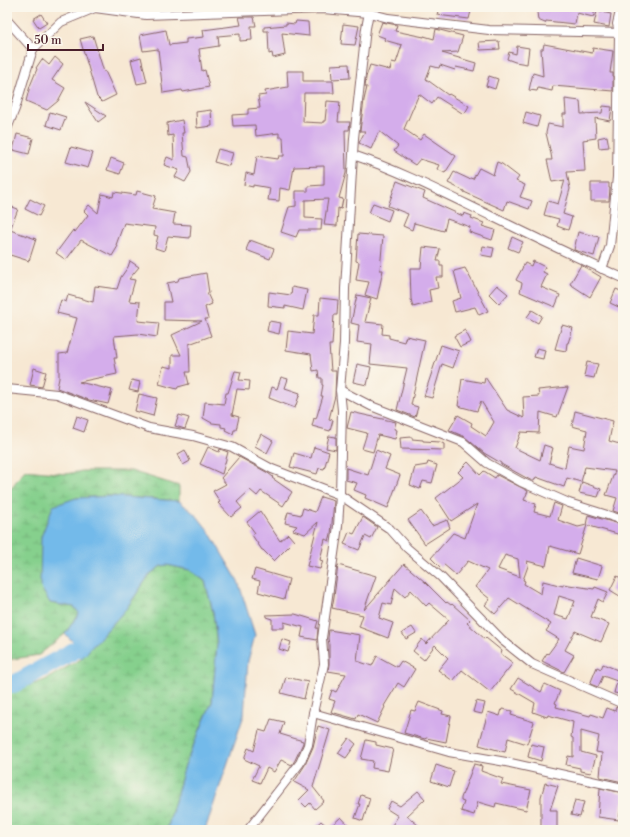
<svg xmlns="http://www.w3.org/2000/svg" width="630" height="837" font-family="'Libre Bodoni',serif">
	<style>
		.wetland { fill: url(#wetland-marsh); stroke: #68785c }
		.water { fill: #73baea; stroke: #5e6c8a }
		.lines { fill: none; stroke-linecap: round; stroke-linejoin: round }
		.river { stroke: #73baea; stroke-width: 18 }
		.building { fill: #d4adeb; fill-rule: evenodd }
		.street-casing { stroke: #876566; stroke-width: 10 }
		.street { stroke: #fff; stroke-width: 8 }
	</style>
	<defs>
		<pattern id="wetland-marsh" width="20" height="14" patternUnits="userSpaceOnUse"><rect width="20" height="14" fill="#86d08d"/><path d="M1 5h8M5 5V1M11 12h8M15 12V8" fill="none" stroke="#75b27a"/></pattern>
	</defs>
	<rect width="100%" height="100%" fill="#fbf7ec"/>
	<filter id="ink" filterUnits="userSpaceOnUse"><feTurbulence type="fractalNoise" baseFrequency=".025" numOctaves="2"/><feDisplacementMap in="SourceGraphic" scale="8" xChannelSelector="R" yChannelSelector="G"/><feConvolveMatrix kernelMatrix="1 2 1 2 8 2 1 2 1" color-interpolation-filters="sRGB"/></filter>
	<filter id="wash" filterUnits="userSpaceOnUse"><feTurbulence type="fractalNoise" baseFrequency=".012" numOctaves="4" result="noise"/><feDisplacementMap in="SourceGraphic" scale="16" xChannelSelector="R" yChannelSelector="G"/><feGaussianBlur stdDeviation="0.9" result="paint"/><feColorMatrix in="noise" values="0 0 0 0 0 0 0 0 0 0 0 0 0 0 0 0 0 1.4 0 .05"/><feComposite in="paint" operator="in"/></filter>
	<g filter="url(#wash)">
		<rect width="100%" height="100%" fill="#f7e8d3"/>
		<g class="wetland">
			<polygon points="25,470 66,474 82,471 131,471 179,486 179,501 111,496 76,498 50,603 74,607 79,613 65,634 39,655 7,660 7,493"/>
			<polygon points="167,565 190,570 205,581 213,612 217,644 212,702 185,765 167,830 7,830 7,693 45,680 81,659 126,609 150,574 161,566"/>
		</g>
		<polygon class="water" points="111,496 179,501 197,516 208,530 238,581 255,635 248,661 244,715 205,830 167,830 185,765 212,702 217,644 213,612 205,581 190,570 167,565 161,566 150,574 126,609 81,659 79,648 65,634 79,613 74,607 50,603 40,586 41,537 53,506 76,498"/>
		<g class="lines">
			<polyline class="river" points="7,684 14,684 79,648 91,628"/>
		</g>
		<g id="blocks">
			<g class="building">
				<polygon points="439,7 472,7 469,19 437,15"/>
				<polygon points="539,7 596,7 593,17 577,13 575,24 546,21 545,23 538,20 537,12"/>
				<polygon points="597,11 611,14 609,27 594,24"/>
				<polygon points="41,14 47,23 39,28 33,19"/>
				<polygon points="239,17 254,17 256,26 251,26 252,40 240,41 240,34 218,36 219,46 199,49 202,71 205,70 209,87 183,92 182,90 163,93 158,49 143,51 140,35 166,30 169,45 186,43 186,39 204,37 203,30 241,25"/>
				<polygon points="296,21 308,22 309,36 282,33 285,55 273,58 272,53 269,54 268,31 264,31 264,27 286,25 286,23 295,24"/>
				<polygon points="382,22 397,25 395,31 424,37 424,36 434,39 436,29 463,36 458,52 442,53 476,63 474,71 456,67 455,70 440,65 439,68 431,66 426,79 448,95 449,94 469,106 465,113 463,112 462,113 437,97 432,104 419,94 404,129 420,140 424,134 456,156 445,173 437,169 439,165 420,159 415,165 394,151 398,146 379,131 371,149 359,143 365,131 360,131 364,100 367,87 365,87 366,77 370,65 390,70 392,62 396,63 402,45 384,40 385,38 377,35"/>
				<polygon points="343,24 359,26 355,45 341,44"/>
				<polygon points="93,36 104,72 105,71 116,95 102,102 97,97 80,39"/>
				<polygon points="499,41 500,49 480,50 479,42"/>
				<polygon points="544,44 592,53 593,48 613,51 610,73 613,73 613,91 553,86 552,91 538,88 537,91 529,90 533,73 543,76 541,49 543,49"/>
				<polygon points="517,46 529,48 527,64 515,62 507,59 509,52 516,54"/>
				<polygon points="55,57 63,64 52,80 65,88 58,101 47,110 26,101 30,86 37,69 36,68 42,59 49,65"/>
				<polygon points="141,57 147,82 137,84 131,60"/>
				<polygon points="349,64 350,78 332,79 331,65"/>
				<polygon points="287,71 303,71 303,81 333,81 334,93 304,93 303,122 323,123 323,121 325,121 327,101 340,102 338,122 350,122 349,130 345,130 346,173 339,198 343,199 341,209 338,208 337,226 324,225 328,199 305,200 305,218 322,219 321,230 299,230 296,237 281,232 289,207 296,206 296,191 308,191 308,186 324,185 324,166 294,167 290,190 280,188 279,201 268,200 270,188 253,185 253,187 244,185 246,173 254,175 257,156 278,159 279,156 284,156 283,137 279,137 279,133 256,136 255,125 233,126 232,115 248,114 248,109 260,108 258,96 266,95 265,91 288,87"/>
				<polygon points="489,76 498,79 495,89 486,86"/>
				<polygon points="565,99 580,101 581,114 602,113 603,106 612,107 610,121 595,118 596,138 583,140 585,171 567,172 570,189 563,214 572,217 568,230 557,226 559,219 544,215 548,201 558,204 565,180 552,182 547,160 552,160 551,154 546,133 548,124 563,127 563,114 566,114"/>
				<polygon points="85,102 106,116 98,122"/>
				<polygon points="211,110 212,126 197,128 196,112"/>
				<polygon points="50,112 66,117 61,130 46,125"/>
				<polygon points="526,112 540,116 537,127 523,123"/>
				<polygon points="182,120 184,133 182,133 184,156 188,157 191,172 185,182 175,177 179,170 164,165 167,157 174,160 173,135 168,136 167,123"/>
				<polygon points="17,134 33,138 29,154 13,150"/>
				<polygon points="607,136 609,147 599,148 598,138"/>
				<polygon points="71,147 93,153 88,168 66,162"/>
				<polygon points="218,149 233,153 229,166 214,162"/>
				<polygon points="111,158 124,163 120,174 107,170"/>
				<polygon points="497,162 502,164 519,177 516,181 525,185 520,197 532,201 529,209 507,201 504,210 464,192 464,191 448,183 454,172 469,179 470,178 473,179 479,168 493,175"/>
				<polygon points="397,181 425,192 423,198 463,216 464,213 472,216 471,218 484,223 482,226 495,230 492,240 469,232 470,227 447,219 444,231 414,223 412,230 403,226 408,214 388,206"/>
				<polygon points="591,183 609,183 609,188 610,188 609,201 591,201"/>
				<polygon points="137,191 156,196 152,209 175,213 173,224 191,225 190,238 168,236 164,251 155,248 158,236 154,235 155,227 124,223 116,245 118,246 112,256 81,240 66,260 56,253 73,230 75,232 88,215 84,211 89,205 98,213 102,194 113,197 114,192 136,195"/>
				<polygon points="30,199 44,206 39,216 25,209"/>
				<polygon points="373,203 392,210 388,221 369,213"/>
				<polygon points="7,205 18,209 10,230 36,239 29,261 7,254"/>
				<polygon points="578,232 599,237 594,256 574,250"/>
				<polygon points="358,234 383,236 380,270 383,270 377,299 365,295 369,282 356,280 359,262 356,261"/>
				<polygon points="512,237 523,242 518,252 508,248"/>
				<polygon points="250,240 274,249 270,259 246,250"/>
				<polygon points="483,246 494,248 492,257 481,255"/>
				<polygon points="423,247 440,249 437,261 440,261 440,266 443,266 443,277 436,277 438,288 429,290 431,302 413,307 411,299 410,268 421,268"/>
				<polygon points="130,261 139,267 129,279 135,280 129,301 140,302 138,321 159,323 157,337 138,334 114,336 117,358 114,358 117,374 79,382 112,390 108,404 89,400 57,388 59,378 59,354 67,353 77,318 57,313 61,300 66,302 68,295 93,302 95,286 117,289 121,277 128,267"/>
				<polygon points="533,261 545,267 543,272 547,274 541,287 560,295 555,307 520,292 522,283 516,280 525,263 531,266"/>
				<polygon points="581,265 601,277 590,297 570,284"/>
				<polygon points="465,268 488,311 479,315 475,307 455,312 452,301 461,298 454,271"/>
				<polygon points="206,273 209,293 207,293 212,304 205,307 208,319 205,319 211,336 189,344 190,372 186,372 189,384 178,387 177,389 159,384 163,366 172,368 172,355 181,355 172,335 202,321 164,320 164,302 171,302 167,283 178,281 179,278"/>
				<polygon points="497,285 508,294 499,304 489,294"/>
				<polygon points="292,287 307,290 303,310 285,306 285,308 268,306 269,292 291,295"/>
				<polygon points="616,289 623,292 623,309 610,303"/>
				<polygon points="357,295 371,298 365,322 383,324 382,334 389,335 389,338 404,342 406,336 425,340 411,405 418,407 415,417 397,410 407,368 370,364 372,344 357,342 359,325 351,323"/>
				<polygon points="320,298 338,300 337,315 334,315 332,345 329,345 331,371 336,371 335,396 329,419 333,420 330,431 312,426 314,418 316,419 323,396 321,396 323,385 322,385 322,378 319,378 318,370 313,371 311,354 286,350 288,331 312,334 314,315 319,315"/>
				<polygon points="532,310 542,316 538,323 527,317"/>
				<polygon points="269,321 281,323 279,334 267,331"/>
				<polygon points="562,325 573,328 568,343 567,343 566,351 555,349"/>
				<polygon points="465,330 471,342 460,347 454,336"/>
				<polygon points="441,345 459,351 453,368 442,364 432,398 424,396"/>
				<polygon points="537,348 545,350 543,359 534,357"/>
				<polygon points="587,362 598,364 594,378 584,376"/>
				<polygon points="357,364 371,367 367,385 353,382"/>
				<polygon points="34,368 46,372 42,387 30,385"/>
				<polygon points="235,371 241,372 239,380 250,381 249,390 237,389 232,415 239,417 236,430 234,430 233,434 225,430 226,428 221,427 221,424 212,423 203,418 205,402 224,404 226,393 228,393"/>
				<polygon points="281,377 288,379 285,388 300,393 295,408 269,398 272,387 277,389"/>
				<polygon points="485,377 507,410 524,418 523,397 539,396 538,390 568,387 557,417 540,412 539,433 521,432 515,448 540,460 544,445 553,448 549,463 565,468 569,446 584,449 587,430 572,426 575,411 613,421 609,441 623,445 623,514 613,511 617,498 606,495 615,471 585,467 581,482 567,478 564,487 536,477 534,481 532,481 501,464 501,463 484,453 465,437 449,430 458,415 472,423 471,426 486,436 494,422 481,401 477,411 458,406 462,379 484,383"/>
				<polygon points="132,380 140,382 138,392 129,390"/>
				<polygon points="139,394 157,398 153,416 135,411"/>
				<polygon points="351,412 396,422 394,429 397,430 395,439 378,435 373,452 362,449 367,433 347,428"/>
				<polygon points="179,415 189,418 185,429 175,426"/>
				<polygon points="77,416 88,420 84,432 73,428"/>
				<polygon points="261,434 273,441 267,453 255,446"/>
				<polygon points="329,436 336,437 336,450 326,448"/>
				<polygon points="412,437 412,439 423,440 423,441 440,442 444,444 444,450 401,449 400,438"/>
				<polygon points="208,447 219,452 220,449 228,452 222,474 200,464"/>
				<polygon points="314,447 329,452 324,469 319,468 317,474 290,467 294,453 311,458"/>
				<polygon points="185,450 190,461 183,465 178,454"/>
				<polygon points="376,450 390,456 385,469 400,475 388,508 365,498 366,495 354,490 357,483 346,480 346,468 368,475"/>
				<polygon points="239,457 268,473 273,477 272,478 292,492 283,506 261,491 257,496 250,490 237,502 242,508 231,517 218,503 220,502 213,491 226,484 221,478"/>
				<polygon points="428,462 437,465 432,483 423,481 420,489 410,485 415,467 427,465"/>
				<path d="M468,462L480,475L484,471L495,478L497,475L528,491L524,500L536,504L534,512L550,516L554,503L562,506L558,520L578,527L587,525L578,554L550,546L546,566L527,561L528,566L523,580L525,581L524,584L541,594L543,581L563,586V584L594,589L595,587L608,592L603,602L598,599L591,617L609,624L601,642L575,631L565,650L574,655L564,672L542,661L547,653L548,654L559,639L546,631L551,624L509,598L495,614L485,605L490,599L475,587L488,570L468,561L456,575L443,564L440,567L431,558L453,533L465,538L477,504L451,521L436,498L463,477L458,472ZM505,555L518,559L520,577L498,569ZM559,596L575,601L568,619L554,615Z"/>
				<polygon points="582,482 601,489 598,497 579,493"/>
				<polygon points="321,497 334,501 331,534 329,541 325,539 320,560 323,561 320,569 307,566 318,522 305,534 293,530 297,526 285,523 288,512 301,515 303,508 315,512"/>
				<polygon points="260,511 280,541 288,534 294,541 274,561 263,550 262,550 252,535 255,533 247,522"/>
				<polygon points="421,511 432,526 447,520 450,528 425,544 408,520"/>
				<polygon points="588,515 623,525 621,535 586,525"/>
				<polygon points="363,517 377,527 371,539 365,536 359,550 344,544 349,532 354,534"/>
				<polygon points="576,558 602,566 598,579 572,573"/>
				<polygon points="404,564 425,582 446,603 447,602 451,605 452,604 470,620 467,623 485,639 486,638 502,651 501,654 513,663 490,692 462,670 453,681 438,670 448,658 435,645 424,660 413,651 422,639 426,644 449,620 429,603 426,606 411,590 405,597 395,588 391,605 383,603 379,618 393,623 388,638 359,627 363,615 332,608 334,597 338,565 376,576 364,610"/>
				<polygon points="255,569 289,579 284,599 258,592 260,581 252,579"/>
				<polygon points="617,576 623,579 623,598 610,590"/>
				<polygon points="295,614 318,621 316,628 318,628 317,640 301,637 303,627 284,622 284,628 272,628 272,619 266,617 266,615"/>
				<polygon points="412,627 416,633 406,639 402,633"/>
				<polygon points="329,630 360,635 357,661 372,666 377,656 397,667 401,661 415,669 404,687 398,683 384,706 385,707 377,723 358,714 356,719 331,712 335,701 329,699 332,690 336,692 346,674 328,671 329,664 329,645 328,638"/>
				<polygon points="282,639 291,642 288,652 279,649"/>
				<polygon points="603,664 620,671 621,669 623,669 623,698 619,696 620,694 614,693 617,681 603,676 598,687 590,684 597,667 601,669"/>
				<polygon points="286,677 308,682 304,699 281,693"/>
				<polygon points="518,678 541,692 545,684 560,691 555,703 557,704 556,707 590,716 591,714 603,718 607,708 615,711 616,707 623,709 623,782 600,777 602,753 596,752 599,736 581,731 581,752 596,756 591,773 580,771 580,768 566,765 568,756 573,757 573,738 571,737 573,722 548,715 547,717 533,712 535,703 511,689"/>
				<polygon points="476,701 485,703 482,714 473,712"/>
				<polygon points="419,702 443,711 442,714 451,716 446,742 426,738 425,739 404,733 411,710 415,711"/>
				<polygon points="502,709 512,711 511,715 534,722 527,744 508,738 505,752 479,745 488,712 500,716"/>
				<polygon points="271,719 284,722 280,734 303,741 303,743 295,760 292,765 281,760 274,772 267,768 260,783 252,780 259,766 244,759 248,748 254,751 259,730 266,732"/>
				<polygon points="318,726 330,730 313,787 324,801 315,809 310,803 306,807 299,800 309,790 294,782 305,765 313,747"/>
				<polygon points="349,738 356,744 346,758 338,753"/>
				<polygon points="366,740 376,742 376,745 393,749 388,771 372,768 373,761 361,759"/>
				<polygon points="531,744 544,747 541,761 528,757"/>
				<polygon points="474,764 482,766 481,771 503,779 501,784 531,790 526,810 496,803 495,807 478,802 474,815 461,811 464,802 461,801 461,798"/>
				<polygon points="436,765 454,771 449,787 431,781"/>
				<polygon points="545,783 558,786 550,810 557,810 557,830 541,830 541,797"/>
				<polygon points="600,788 623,793 623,802 622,802 619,820 598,817"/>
				<polygon points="418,791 425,799 407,816 424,830 389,830 398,816 387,809 391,801 400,806"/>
				<polygon points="361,795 370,798 363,821 355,818 360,804 358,804"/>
				<polygon points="575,800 584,802 580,817 571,815"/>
				<polygon points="341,817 353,830 311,830 321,821 329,828"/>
			</g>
		</g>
	</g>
	<g filter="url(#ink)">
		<use href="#blocks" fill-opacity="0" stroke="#876566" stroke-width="1"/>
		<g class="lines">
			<g class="street-casing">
				<g id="street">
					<polyline points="7,20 33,49 61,22 95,8 146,15 323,9 369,13 388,18 489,30 623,33"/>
					<polyline points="7,129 15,109 33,49"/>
					<path d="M353,155C401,171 447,195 493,217C536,238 579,259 623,278"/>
					<polyline points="602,269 610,246 617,177 619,33 617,24 621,7"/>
					<polyline points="7,389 57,394 149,428 193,436 232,447 272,469 340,495 390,529 407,548 441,577 502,640 532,664 623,704"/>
					<polyline points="340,390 371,406 463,442 487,463 521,482 569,503 623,520"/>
					<polyline points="313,713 449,752 506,762 623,788"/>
					<polyline points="248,830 300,763 308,745 313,713 324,664 322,638 338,526 340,495 342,410 340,390 344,343 345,289 354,138 366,28 370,7"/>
				</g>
			</g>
			<use href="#street" class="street"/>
		</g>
	</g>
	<rect width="630" height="837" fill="none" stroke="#fbf7ec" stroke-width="24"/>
	<path d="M28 44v6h75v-6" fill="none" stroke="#4a1f2b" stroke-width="2"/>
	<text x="34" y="44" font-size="12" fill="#4a1f2b" stroke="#fbf7ec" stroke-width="3" paint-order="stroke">50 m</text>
</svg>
